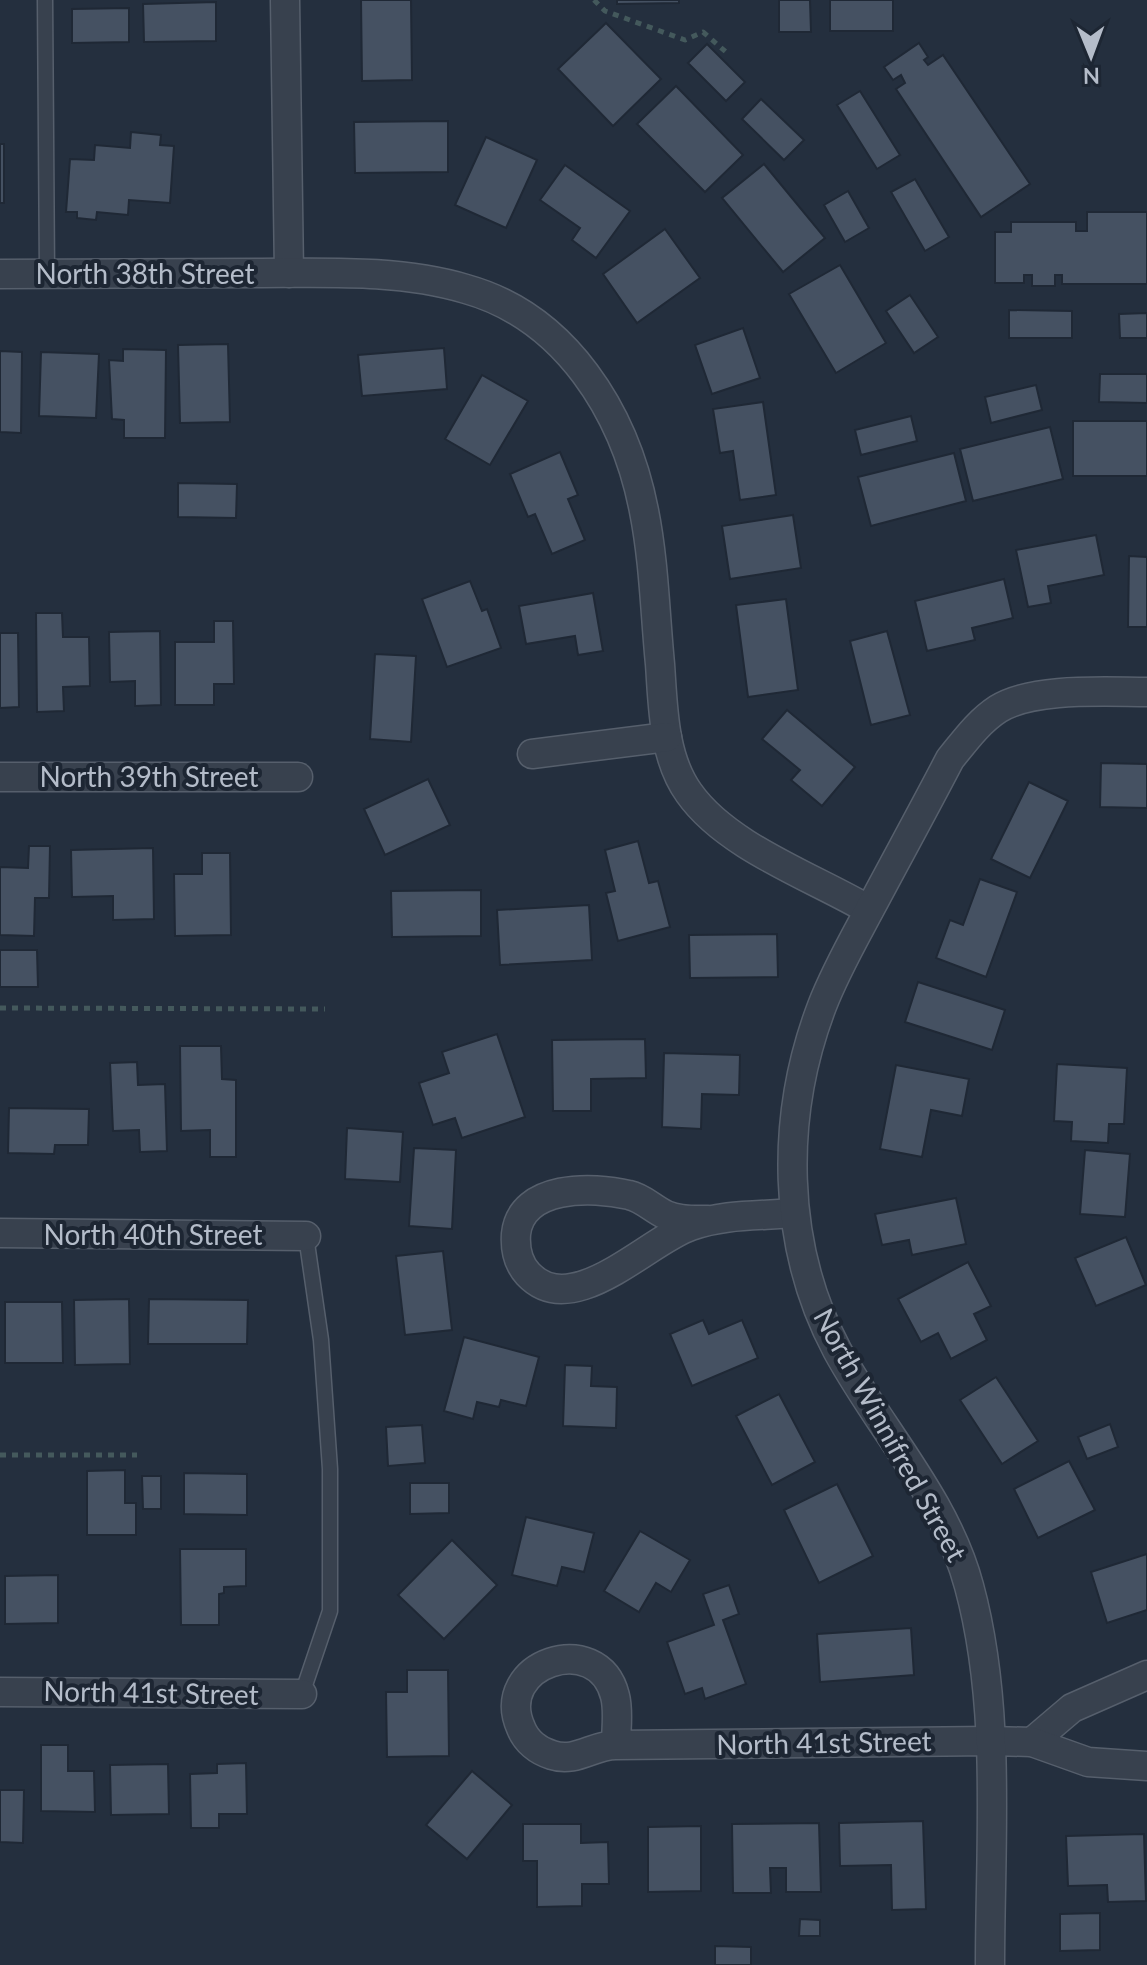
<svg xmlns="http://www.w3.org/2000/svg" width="1147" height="1965" font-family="Lato,sans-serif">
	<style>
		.building { fill: #455162; stroke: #1f2835; stroke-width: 2 }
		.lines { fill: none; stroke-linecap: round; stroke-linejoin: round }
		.lane-casing { stroke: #565f6c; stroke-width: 17 }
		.street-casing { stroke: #565f6c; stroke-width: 31 }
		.path { stroke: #44595c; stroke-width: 5; stroke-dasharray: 6 6; stroke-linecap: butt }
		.lane { stroke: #38414e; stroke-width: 14 }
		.street { stroke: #38414e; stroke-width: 28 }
		.labels { text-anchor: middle; stroke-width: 8; stroke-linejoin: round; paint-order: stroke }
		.street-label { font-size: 28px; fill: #b4bcc9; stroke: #1d2633 }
	</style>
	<rect width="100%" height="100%" fill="#242f3e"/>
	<g class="building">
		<polygon points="361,0 411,0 412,80 362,81"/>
		<polygon points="617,0 679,0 679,3 617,4"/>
		<polygon points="779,0 810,0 811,32 779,32"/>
		<rect x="830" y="0" width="63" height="31"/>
		<polygon points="216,2 216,41 144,42 143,4"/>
		<polygon points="129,8 129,42 72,43 72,9"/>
		<polygon points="606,23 661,79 613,126 558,69"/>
		<polygon points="919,43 928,57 924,60 928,65 943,55 1030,184 981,217 896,89 905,83 901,75 893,80 884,67"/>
		<polygon points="707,44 745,82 726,101 688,63"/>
		<polygon points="676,86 743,155 705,192 637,124"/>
		<polygon points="860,91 900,155 877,169 837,105"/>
		<polygon points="761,99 804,140 784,160 742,119"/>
		<polygon points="448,121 448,172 355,173 354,122"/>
		<polygon points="131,132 161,135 160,145 174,146 170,203 129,200 128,215 97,212 96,220 77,218 77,212 66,212 70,159 94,160 95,145 130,148"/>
		<polygon points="486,137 537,160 506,228 455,205"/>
		<rect x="0" y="144" width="4" height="59"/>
		<polygon points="764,164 825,238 783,272 722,198"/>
		<polygon points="565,165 630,211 596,258 572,240 580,228 540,200"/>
		<polygon points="915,179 949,237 925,251 891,192"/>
		<polygon points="848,191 869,228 845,242 824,205"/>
		<polygon points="1087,212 1147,212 1147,284 1062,284 1062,275 1055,275 1055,286 1032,286 1032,275 1024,275 1024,283 995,283 995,232 1011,232 1011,222 1076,222 1076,231 1087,231"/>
		<polygon points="665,229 700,278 637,323 603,274"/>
		<polygon points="840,265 886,343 836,373 789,294"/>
		<polygon points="910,295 938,337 914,353 886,311"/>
		<polygon points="1009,310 1072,311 1072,338 1009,338"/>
		<polygon points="1147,313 1147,338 1120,338 1119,314"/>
		<polygon points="743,328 760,378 712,394 695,345"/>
		<polygon points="228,344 230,422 180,423 178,345"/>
		<polygon points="444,348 447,389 362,396 358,355"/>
		<polygon points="123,349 166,350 165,438 124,438 124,420 112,419 109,360 123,361"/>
		<polygon points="0,351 22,352 21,433 0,432"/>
		<polygon points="41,352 99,354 96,418 39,416"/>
		<polygon points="1100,374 1147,374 1147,403 1099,402"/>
		<polygon points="482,375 528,401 490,465 445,439"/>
		<polygon points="1036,385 1042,410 991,423 985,397"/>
		<polygon points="763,402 776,495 740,500 733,451 720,453 713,409"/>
		<polygon points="911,416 917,441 861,455 855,430"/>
		<rect x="1073" y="421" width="74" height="55"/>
		<polygon points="1050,427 1063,479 973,501 960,449"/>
		<polygon points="560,452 578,495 568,499 585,540 552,554 535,514 528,517 510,474"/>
		<polygon points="954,453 966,501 871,526 858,477"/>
		<polygon points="178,483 237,484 236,518 178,517"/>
		<polygon points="793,515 801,568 730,579 722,526"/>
		<polygon points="1096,535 1104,575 1048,586 1051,603 1028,607 1016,550"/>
		<polygon points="1129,556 1147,557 1147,627 1128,627"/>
		<polygon points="1004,579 1013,618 972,628 975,640 927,651 915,601"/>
		<polygon points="470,581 482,611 487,609 501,648 447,667 422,599"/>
		<polygon points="593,593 603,651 578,655 575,636 526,644 519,606"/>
		<polygon points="786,599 798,690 748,697 736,605"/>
		<polygon points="36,613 62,613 63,637 89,637 90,686 63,687 64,711 37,712"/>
		<polygon points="214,621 233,621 234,684 214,684 214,705 175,705 175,642 214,642"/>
		<polygon points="160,631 161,705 135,706 135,681 110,682 109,632"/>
		<polygon points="887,631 910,715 871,725 850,641"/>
		<polygon points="0,633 18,633 19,707 0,708"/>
		<polygon points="375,654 416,656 411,742 370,739"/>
		<polygon points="787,710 855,767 822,806 791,780 800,770 762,739"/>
		<polygon points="1101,763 1147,764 1147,808 1100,807"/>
		<polygon points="428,779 450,825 385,855 364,809"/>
		<polygon points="1029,782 1068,801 1030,878 991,859"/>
		<polygon points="638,841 649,883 658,881 670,927 618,941 606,893 615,891 605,850"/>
		<polygon points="29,846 50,846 49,898 35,898 34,936 0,935 0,867 28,868"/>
		<polygon points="153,848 154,919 113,920 113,896 72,897 71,850"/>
		<polygon points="202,853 230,853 231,935 175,936 174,874 202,874"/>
		<polygon points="980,879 1017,892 986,977 936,958 950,920 963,925"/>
		<polygon points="481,890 481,936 392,937 391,891"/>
		<polygon points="589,905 592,960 500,965 497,910"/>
		<polygon points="777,934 778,977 690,978 689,935"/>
		<polygon points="0,950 37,950 38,987 0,987"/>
		<polygon points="918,982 1005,1010 992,1050 905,1022"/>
		<polygon points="497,1034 525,1117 462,1138 455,1118 433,1125 419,1083 449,1073 442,1052"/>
		<polygon points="645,1039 646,1078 591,1079 591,1111 553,1111 552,1040"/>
		<polygon points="180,1046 221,1046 222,1079 236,1080 236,1157 210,1157 210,1130 181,1131"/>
		<polygon points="664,1053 740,1055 739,1095 702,1094 701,1129 662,1127"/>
		<polygon points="137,1062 138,1085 165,1084 167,1151 140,1152 139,1130 113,1131 110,1063"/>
		<polygon points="1057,1064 1127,1068 1124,1124 1109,1124 1108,1143 1071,1141 1072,1122 1054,1121"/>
		<polygon points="896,1065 969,1079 962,1116 931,1110 922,1157 880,1149"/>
		<polygon points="9,1108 89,1109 88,1145 55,1145 54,1154 8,1153"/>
		<polygon points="347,1128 403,1132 400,1182 345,1179"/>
		<polygon points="414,1148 456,1150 452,1229 409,1226"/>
		<polygon points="1085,1150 1130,1154 1125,1217 1080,1214"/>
		<polygon points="956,1198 966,1244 912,1255 909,1240 882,1245 875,1214"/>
		<polygon points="1126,1237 1146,1285 1096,1306 1075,1258"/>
		<polygon points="443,1251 452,1330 405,1335 396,1256"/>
		<polygon points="968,1262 991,1306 974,1314 987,1340 951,1359 938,1333 921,1342 898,1299"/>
		<polygon points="129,1299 130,1364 75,1365 74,1300"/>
		<polygon points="149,1299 248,1300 247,1344 148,1344"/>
		<polygon points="5,1302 62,1302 63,1363 5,1363"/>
		<polygon points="703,1320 709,1334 742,1320 758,1358 692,1386 670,1334"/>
		<polygon points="464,1337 539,1357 526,1406 501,1400 499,1407 477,1402 473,1419 444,1411"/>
		<polygon points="565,1365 592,1366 591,1386 617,1387 616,1428 563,1426"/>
		<polygon points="996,1377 1038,1441 1002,1464 960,1400"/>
		<polygon points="779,1394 815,1462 772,1485 736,1416"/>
		<polygon points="1110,1424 1118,1447 1087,1459 1078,1437"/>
		<polygon points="422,1425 425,1463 388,1466 386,1427"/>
		<polygon points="1069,1461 1095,1510 1038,1538 1014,1489"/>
		<polygon points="125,1470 125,1503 136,1503 136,1535 87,1535 87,1471"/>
		<polygon points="184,1473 247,1474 247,1515 184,1514"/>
		<polygon points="142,1476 161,1476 161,1509 143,1509"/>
		<polygon points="410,1483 449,1483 449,1513 410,1514"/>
		<polygon points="837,1484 873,1556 819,1583 784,1510"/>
		<polygon points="526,1517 594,1533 584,1572 562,1567 557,1586 512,1575"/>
		<polygon points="640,1531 690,1560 671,1592 656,1583 639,1612 604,1591"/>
		<polygon points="452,1540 497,1585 444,1639 398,1595"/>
		<polygon points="180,1549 246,1549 246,1586 224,1587 224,1593 219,1594 219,1625 181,1625"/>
		<polygon points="1147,1554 1147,1610 1107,1623 1091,1572"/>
		<polygon points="58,1575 58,1623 5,1624 5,1576"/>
		<polygon points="729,1585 739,1614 723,1620 746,1684 705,1699 702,1688 685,1694 667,1642 714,1625 703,1594"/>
		<polygon points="911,1628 914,1675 820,1682 817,1634"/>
		<polygon points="407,1670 448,1670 449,1756 387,1757 386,1692 407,1692"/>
		<polygon points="41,1745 68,1745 68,1771 94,1771 95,1812 41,1811"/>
		<polygon points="246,1763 247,1814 219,1814 219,1828 191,1828 190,1774 217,1773 217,1764"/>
		<polygon points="168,1764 169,1814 111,1815 110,1765"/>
		<polygon points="472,1771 512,1805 467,1859 426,1825"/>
		<polygon points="0,1790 24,1790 23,1843 0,1842"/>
		<polygon points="923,1821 926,1909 892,1910 891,1865 840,1866 839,1823"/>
		<polygon points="819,1823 821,1892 786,1892 786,1868 770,1868 771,1893 733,1893 732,1824"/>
		<polygon points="523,1824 581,1824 581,1843 608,1842 609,1884 582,1884 582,1906 537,1907 537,1861 523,1861"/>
		<polygon points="701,1826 701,1891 648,1892 648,1827"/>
		<polygon points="1144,1834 1146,1901 1108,1902 1107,1885 1068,1886 1066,1836"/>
		<polygon points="1100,1913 1100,1950 1060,1951 1060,1914"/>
		<polygon points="800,1919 820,1920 820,1936 799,1936"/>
		<polygon points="715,1946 751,1947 751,1965 715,1965"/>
	</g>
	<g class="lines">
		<g class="lane-casing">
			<g id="lane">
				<polyline points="45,0 47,274"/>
				<polyline points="302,1694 330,1611 330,1469 321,1340 306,1236"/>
			</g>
		</g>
		<g class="street-casing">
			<g id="street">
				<polyline points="285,0 289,273"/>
				<path d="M0,274C85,274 171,273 256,273C325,273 399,269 466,289C566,317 625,413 644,511C654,561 655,613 660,664C663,706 663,757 689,793C727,847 813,877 869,910"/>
				<polyline points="532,754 667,737"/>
				<polyline points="0,777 298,777"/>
				<path d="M708,1220C694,1220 679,1221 666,1215C653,1209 643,1198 629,1195C592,1186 521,1185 516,1234C515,1248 518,1263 528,1274C573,1322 648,1240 691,1226C723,1214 760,1216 794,1213"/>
				<polyline points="0,1233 306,1236"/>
				<polyline points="0,1692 302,1694"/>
				<polyline points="1032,1742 1072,1708 1147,1675"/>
				<path d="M616,1745C616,1729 619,1711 615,1696C598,1628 492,1664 521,1728C526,1741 538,1751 552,1755C576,1763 593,1745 616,1745L990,1741L1032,1742L1088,1762L1147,1766"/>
				<path d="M990,1965C990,1841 1002,1707 969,1586C946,1499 879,1428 837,1350C781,1245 780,1116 822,1006C835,972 854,939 871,907C897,858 924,809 950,759C964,742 978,722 998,709C1033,687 1106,692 1147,692"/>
			</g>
		</g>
		<g class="path">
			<polyline points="594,0 605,11 685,40 703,32 726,52"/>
			<polyline points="0,1008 325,1009"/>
			<polyline points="0,1455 137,1455"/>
		</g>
		<use href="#lane" class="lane"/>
		<use href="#street" class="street"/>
	</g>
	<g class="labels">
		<g class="street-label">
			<text x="145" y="284">North 38th Street</text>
			<text x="149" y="787">North 39th Street</text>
			<text x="153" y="1245">North 40th Street</text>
			<text transform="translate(890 1435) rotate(61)" y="10">North Winnifred Street</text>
			<text transform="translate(151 1693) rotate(1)" y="10">North 41st Street</text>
			<text transform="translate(824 1743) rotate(-1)" y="10">North 41st Street</text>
		</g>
	</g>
	<g transform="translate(1091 56) rotate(179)" stroke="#1d2633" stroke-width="6" paint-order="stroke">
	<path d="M0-6L14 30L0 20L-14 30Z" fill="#b4bcc9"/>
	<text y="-12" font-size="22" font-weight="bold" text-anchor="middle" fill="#b4bcc9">N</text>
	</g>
</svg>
